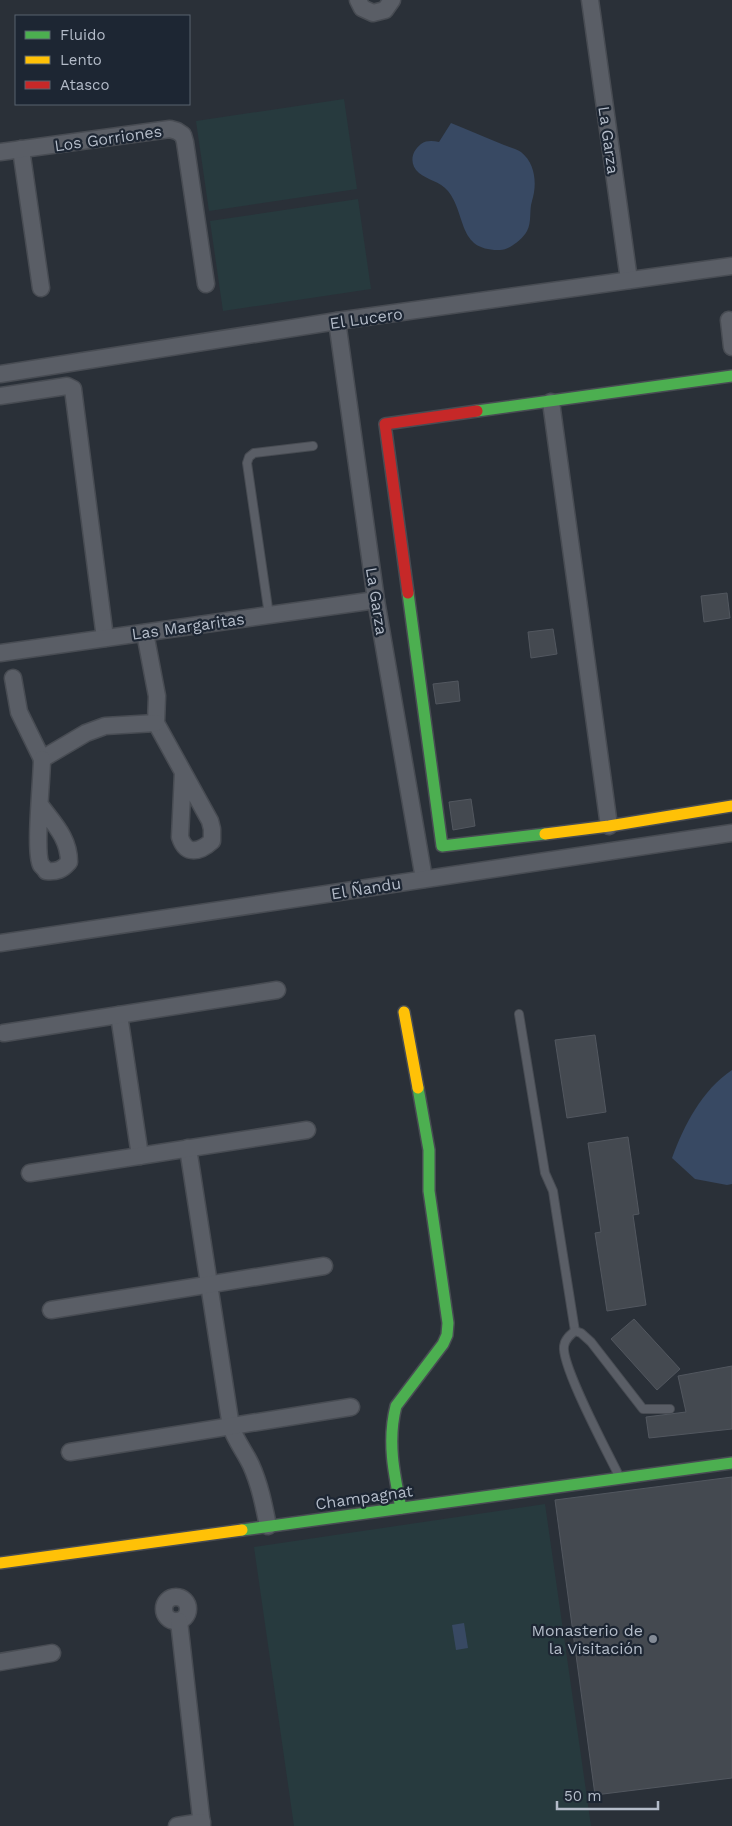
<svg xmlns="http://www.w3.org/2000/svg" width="732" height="1826" font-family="'Work Sans',sans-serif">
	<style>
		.green { fill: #273a3e }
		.water { fill: #384963 }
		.building { fill: #444950; stroke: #52575f }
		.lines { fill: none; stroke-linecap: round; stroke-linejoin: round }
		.lane-casing { stroke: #484c53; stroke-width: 10 }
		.street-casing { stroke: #484c53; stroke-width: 19 }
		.fast-casing { stroke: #484c53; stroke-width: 14 }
		.slow-casing { stroke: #484c53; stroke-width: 14 }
		.jam-casing { stroke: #484c53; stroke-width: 14 }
		.lane { stroke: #5a5e66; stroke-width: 8 }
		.street { stroke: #5a5e66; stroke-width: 16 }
		.fast { stroke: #4caf50; stroke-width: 11 }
		.slow { stroke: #ffc107; stroke-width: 11 }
		.jam { stroke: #c62828; stroke-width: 11 }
		.poi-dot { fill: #848b96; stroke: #1d2633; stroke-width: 2 }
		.labels { text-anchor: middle; stroke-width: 4.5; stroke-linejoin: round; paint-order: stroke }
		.street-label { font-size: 16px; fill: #b4bcc9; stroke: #1d2633 }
		.poi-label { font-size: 16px; fill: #b4bcc9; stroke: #1d2633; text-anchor: end }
	</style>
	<rect width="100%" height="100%" fill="#2a3038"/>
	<g class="green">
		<polygon points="344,99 357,189 209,211 196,121"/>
		<polygon points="358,199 371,289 223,311 210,221"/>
		<polygon points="545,1504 591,1826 294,1826 254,1547"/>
	</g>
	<g class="water">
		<path d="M451,123C469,130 486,138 504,145C509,147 517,149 521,152C536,164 537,185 532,201C529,210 532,222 527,231C523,239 509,250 500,250C457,251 467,215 448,191C440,181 427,180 419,173C409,164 411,152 421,144C427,140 433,141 439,142Z"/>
		<path d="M732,1070V1184L727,1185L695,1179L672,1158C684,1125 702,1090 732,1070Z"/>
		<polygon points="464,1623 468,1648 456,1650 452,1625"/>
	</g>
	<g class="building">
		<polygon points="727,593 730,618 704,622 701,596"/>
		<polygon points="553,629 557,654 531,658 528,632"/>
		<polygon points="458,681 460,701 436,704 433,684"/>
		<polygon points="471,799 475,826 453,830 449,802"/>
		<polygon points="595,1035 606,1112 567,1118 555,1040"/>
		<polygon points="628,1137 639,1214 633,1215 646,1305 607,1311 595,1233 601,1232 588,1143"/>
		<polygon points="634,1319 680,1369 657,1390 611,1339"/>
		<polygon points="732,1366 732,1429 649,1438 646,1417 686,1412 678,1376"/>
		<polygon points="732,1477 732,1778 595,1795 555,1500"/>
	</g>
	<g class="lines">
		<g class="lane-casing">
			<g id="lane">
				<polyline points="269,615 247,463 249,457 254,453 313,446"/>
				<polyline points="519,1014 545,1173 553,1191 556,1211 575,1331"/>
				<path d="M619,1476C608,1453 561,1366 564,1346C565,1339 570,1335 575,1331L581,1333L591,1342L643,1409H670"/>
			</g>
		</g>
		<g class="street-casing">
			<g id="street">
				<polyline points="358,0 362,8 373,13 385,10 392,0"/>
				<polyline points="590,0 629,280"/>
				<polyline points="21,149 41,288"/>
				<polyline points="0,152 170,129 177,131 183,135 185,142 206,284"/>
				<polyline points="729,320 732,347"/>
				<polyline points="337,321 376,600 424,879"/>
				<polyline points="0,374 337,321 732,266"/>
				<polyline points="0,396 67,386 73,389 105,638"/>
				<polyline points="551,402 609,826"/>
				<path d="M145,633L157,696L156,723L210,821L212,829V841C200,852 186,856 180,837L183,772"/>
				<polyline points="0,653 376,600"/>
				<polyline points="13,678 19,712 42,759 86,733 105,726 156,723"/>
				<path d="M40,805C54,824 69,838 69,862C62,870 57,872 46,871C45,869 43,867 41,865C34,851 42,779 42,759"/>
				<polyline points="0,943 732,833"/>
				<polyline points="119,1015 140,1156"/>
				<polyline points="4,1033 277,990"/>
				<path d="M188,1148L231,1427C236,1441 245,1452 251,1465C260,1485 264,1506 268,1526"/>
				<polyline points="30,1173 307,1130"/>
				<polyline points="51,1310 324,1266"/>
				<polyline points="70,1452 351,1407"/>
				<circle cx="176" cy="1609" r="12"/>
				<polyline points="179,1621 202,1826"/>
				<polyline points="0,1662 52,1653"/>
				<polyline points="177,1826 202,1822"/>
			</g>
		</g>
		<g class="fast-casing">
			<g id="fast">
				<polyline points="477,411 732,376"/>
				<polyline points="408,593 442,846 545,834"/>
				<path d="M401,1508C394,1474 387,1441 396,1406L443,1344L447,1335L448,1323L429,1191V1150L418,1088"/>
				<polyline points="242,1530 732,1463"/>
			</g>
		</g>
		<g class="slow-casing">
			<g id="slow">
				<polyline points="545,834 609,826 732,806"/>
				<polyline points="404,1012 418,1088"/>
				<polyline points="0,1563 242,1530"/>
			</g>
		</g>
		<g class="jam-casing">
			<polyline id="jam" points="408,593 385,424 477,411"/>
		</g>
		<use href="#lane" class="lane"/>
		<use href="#street" class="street"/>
		<use href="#fast" class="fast"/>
		<use href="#slow" class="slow"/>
		<use href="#jam" class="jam"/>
	</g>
	<circle class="poi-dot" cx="653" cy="1639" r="5"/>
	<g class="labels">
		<g class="street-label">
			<text transform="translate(108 138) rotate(-8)" y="6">Los Gorriones</text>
			<text transform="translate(609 140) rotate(82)" y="6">La Garza</text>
			<text transform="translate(366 318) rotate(-8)" y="6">El Lucero</text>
			<text transform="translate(377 601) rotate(81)" y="6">La Garza</text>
			<text transform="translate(188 626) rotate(-8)" y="6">Las Margaritas</text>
			<text transform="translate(366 888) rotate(-9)" y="6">El Ñandu</text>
			<text transform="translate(364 1497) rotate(-8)" y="6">Champagnat</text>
		</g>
		<g class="poi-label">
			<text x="643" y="1636">Monasterio de<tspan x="643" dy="18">la Visitación</tspan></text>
		</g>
	</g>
	<rect x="15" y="15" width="175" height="90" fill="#1d2633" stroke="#59626f"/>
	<rect x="25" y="31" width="25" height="8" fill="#4caf50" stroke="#59626f"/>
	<text x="60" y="40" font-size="15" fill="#b4bcc9">Fluido</text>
	<rect x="25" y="56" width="25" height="8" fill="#ffc107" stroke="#59626f"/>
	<text x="60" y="65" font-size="15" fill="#b4bcc9">Lento</text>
	<rect x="25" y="81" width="25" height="8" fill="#c62828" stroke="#59626f"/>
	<text x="60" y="90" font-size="15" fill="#b4bcc9">Atasco</text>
	<path d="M557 1801v8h101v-8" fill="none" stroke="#b4bcc9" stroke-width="2.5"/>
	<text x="564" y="1801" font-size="15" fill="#b4bcc9" stroke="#1d2633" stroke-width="4" paint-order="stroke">50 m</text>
</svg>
